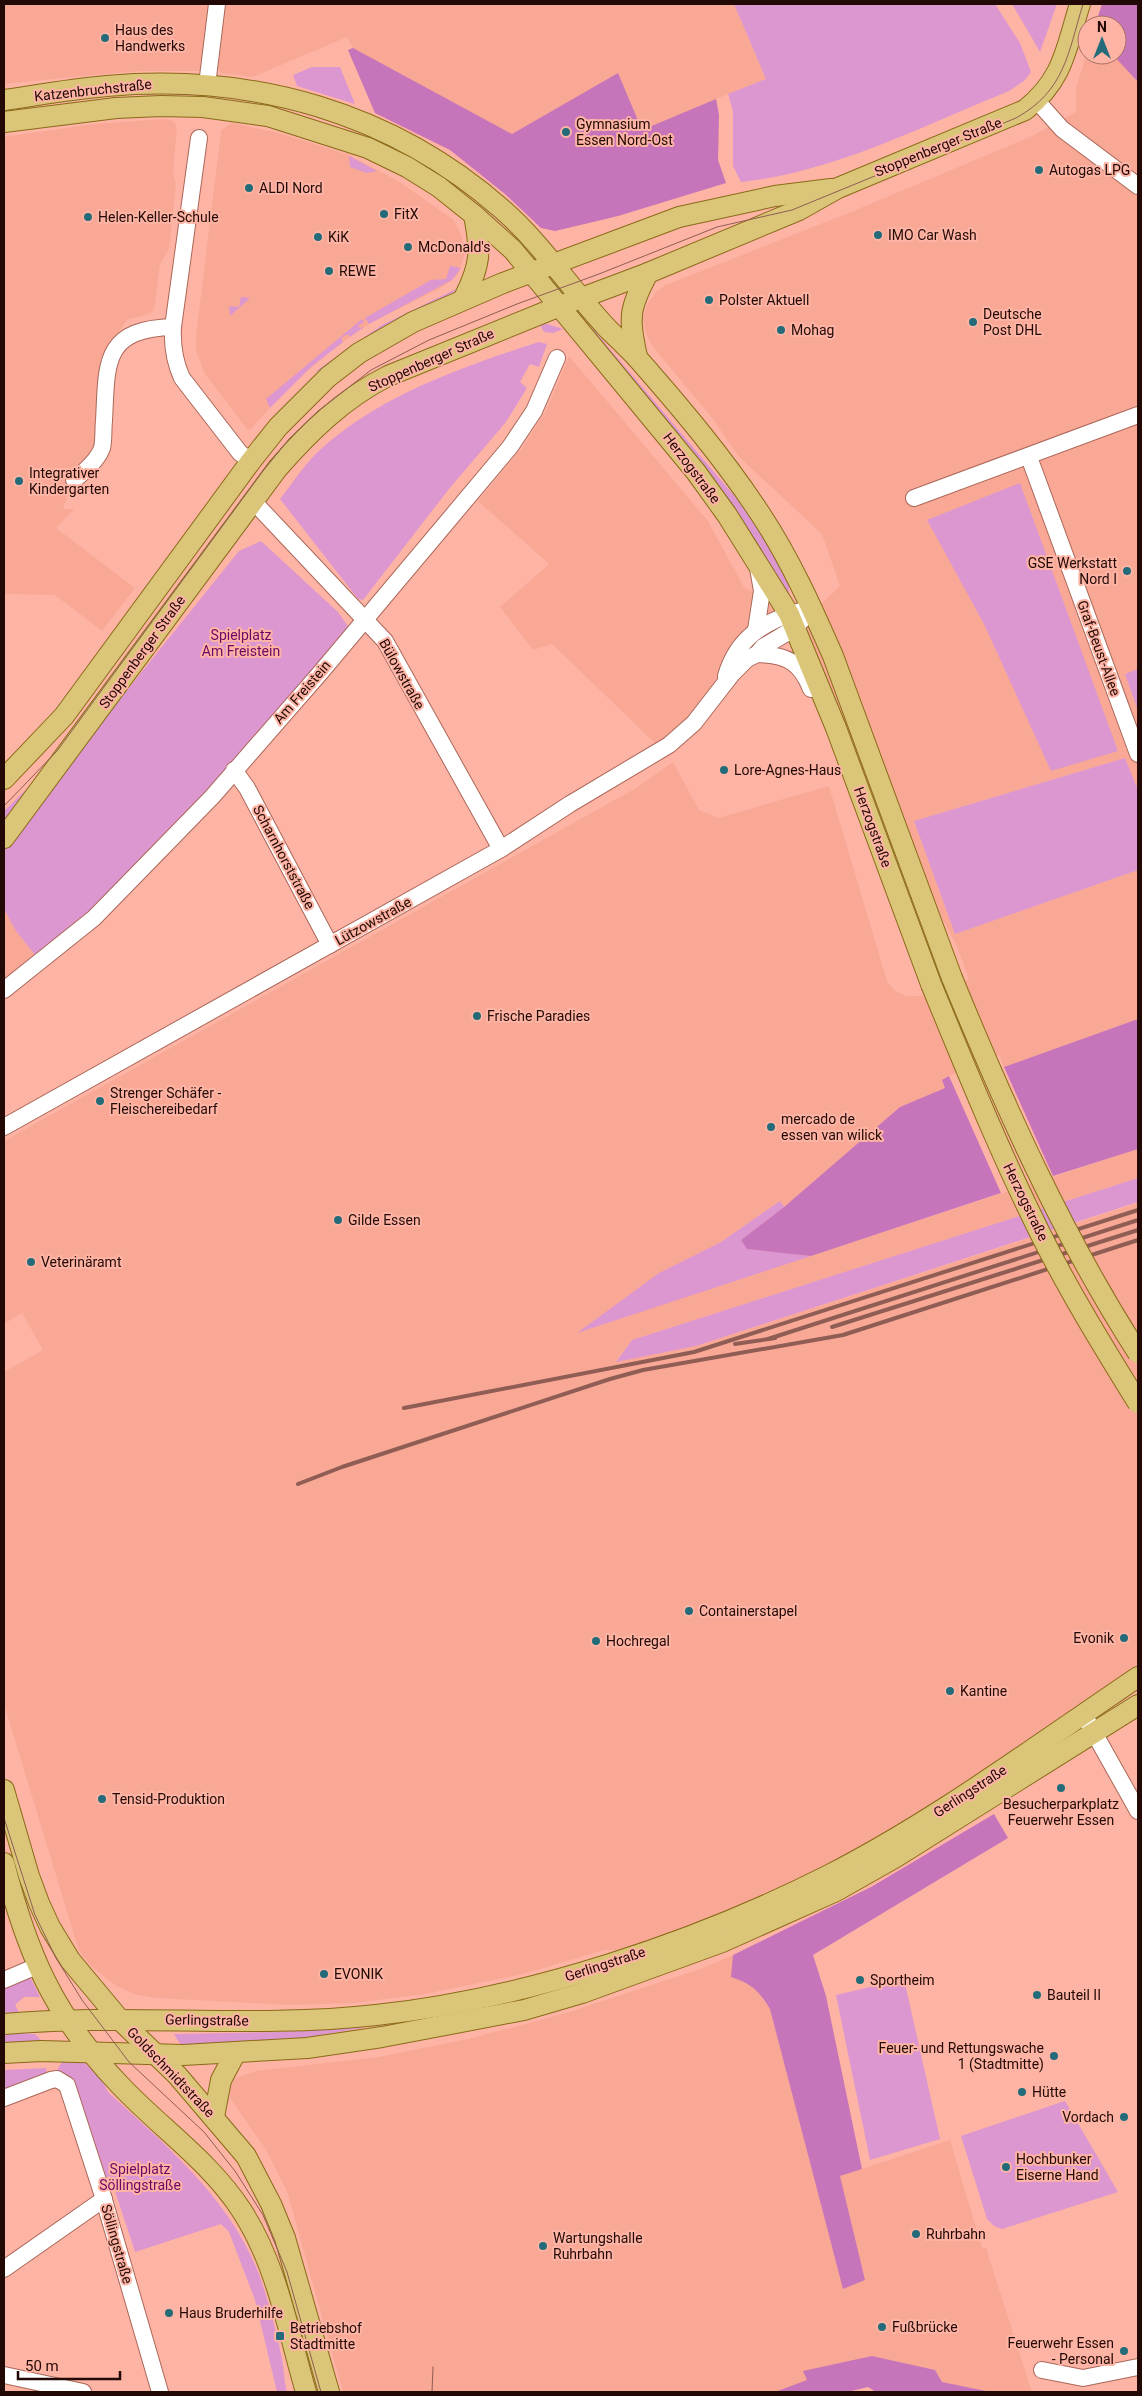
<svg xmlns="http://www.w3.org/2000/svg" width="1142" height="2396" font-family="Roboto,sans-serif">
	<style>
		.built { fill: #f9a896; fill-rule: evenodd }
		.green { fill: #dc97d0 }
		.forest { fill: #c675ba }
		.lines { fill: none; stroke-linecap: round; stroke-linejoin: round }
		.minor-casing { stroke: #ab6759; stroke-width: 18 }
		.major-casing { stroke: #8a6a17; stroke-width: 22 }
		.minor { stroke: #fff; stroke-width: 16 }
		.major { stroke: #dac579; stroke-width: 20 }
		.tram { stroke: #8f5d53; stroke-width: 1 }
		.rail { stroke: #8f5d53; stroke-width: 4 }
		.major-bridge-casing { stroke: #8a6a17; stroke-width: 22; stroke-linecap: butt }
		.major-bridge { stroke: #dac579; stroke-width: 20 }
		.poi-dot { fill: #246b79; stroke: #feb4a4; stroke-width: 2 }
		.labels { text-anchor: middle; stroke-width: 4; stroke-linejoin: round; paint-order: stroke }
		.poi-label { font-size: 14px; fill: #230905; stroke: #feb4a4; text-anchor: start }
		.street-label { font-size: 14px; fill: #230905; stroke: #feb4a4 }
		.park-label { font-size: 14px; fill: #6f0766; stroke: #feb4a4 }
	</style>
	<rect width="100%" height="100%" fill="#feb4a4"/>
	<g class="built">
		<polygon points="4,4 211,4 202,71 142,71 93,75 4,84"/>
		<polygon points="225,4 734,4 766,79 716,99 719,115 718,160 726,183 618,216 555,231 450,150 375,113 348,50 353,48 347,37 253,77 221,73 216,65"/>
		<path d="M1087,52V55H1113L1138,82V669L1125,674L1138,711V790L1125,758L914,821L955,934L1138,870V1019L1004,1067L999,1055L949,1076L945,1088L900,1107L784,1207L780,1201L721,1242L811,1256L1138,1149V1178L632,1340L616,1361L696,1346L1138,1203V1677L887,1842L643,1951L605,1950L523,1974L425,1994L355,2003L290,2005L156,1998L133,1994L115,1985L91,1966L79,1951L4,1704V1372L43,1350L22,1313L4,1324V1141L636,788L673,762L699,810L718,818L829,786L887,981L894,990L906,996H919L969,979L956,944L837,727L796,628L840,586L822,534L739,457L712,418L653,347L646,334L643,317L648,303L656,292L666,285L851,212L1032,136L1076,112V88ZM1021,484L984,624L928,520Z"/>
		<polygon points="165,119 174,121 177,128 173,172 176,184 169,249 160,264 154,310 149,314 127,320 113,340 98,448 72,482 63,509 74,509 56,528 135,588 102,631 55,595 4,594 4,137 93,124"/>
		<polygon points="231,123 279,133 349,155 398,181 454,220 462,237 465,253 458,274 452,280 439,289 372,322 329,352 285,391 250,430 247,429 205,374 196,351 196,336 221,131"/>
		<polygon points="569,356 708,521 744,587 787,614 780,637 660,748 552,644 533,650 500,607 549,564 478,501 523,447 547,409"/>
		<polygon points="4,909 16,931 39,960 4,988"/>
		<polygon points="733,1955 761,1974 783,1997 816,2184 950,2140 982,2248 986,2248 1032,2392 991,2392 942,2382 934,2370 806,2392 343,2392 287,2191 266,2150 230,2098 230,2087 235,2078 256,2071 378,2057 468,2039 566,2013 703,1968"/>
	</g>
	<g class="green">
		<path d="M734,4H995L1020,43L1031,72L1024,81L1009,91C922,126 835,172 741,182L733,166V111L728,94L766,79Z"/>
		<polygon points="1012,4 1057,4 1040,52"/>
		<polygon points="312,67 340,67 355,104 297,86 293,75"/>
		<polygon points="349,156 377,171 367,173 350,167"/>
		<polygon points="450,266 461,268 452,280 369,324 365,318 431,280 446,279"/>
		<polygon points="458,288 448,297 325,370 316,371 382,325"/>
		<polygon points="241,297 250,298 230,316 229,306 239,307"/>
		<polygon points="362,319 364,322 358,326 360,328 364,327 350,337 348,334 341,338 343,342 311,367 270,408 266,399"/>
		<polygon points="547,324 563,329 553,333 544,332 540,325"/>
		<polygon points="593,329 736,498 767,542 789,584 789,599 588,332"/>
		<path d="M539,342L547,344L539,367L530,364L520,382L527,388L506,422L449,489L363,600L358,599L280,499C293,483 305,463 321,449C381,395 462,367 539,342Z"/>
		<polygon points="1020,483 1118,751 1051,771 984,624 927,520"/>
		<polygon points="261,541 338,612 352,632 211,796 39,960 16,931 4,909 4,843 239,551"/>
		<polygon points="1138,669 1138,711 1125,674"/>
		<polygon points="1125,758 1138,790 1138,870 955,934 914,821"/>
		<polygon points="38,778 4,824 4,811"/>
		<polygon points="1138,1178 1138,1202 696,1346 616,1362 632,1340"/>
		<polygon points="780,1201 784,1207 741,1240 748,1249 811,1256 577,1333 659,1273 721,1242"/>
		<polygon points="29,1975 40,1997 24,1997 15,2005 21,2016 4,2018 4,1985"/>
		<polygon points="904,1979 940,2139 870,2160 836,1995"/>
		<polygon points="363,2024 362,2028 285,2041 182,2047 174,2034 280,2032"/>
		<polygon points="4,2032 35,2034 43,2042 4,2043"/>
		<path d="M62,2062L85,2063L102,2080L108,2092C170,2149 238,2205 264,2289C271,2311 277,2335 282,2359C284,2370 284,2381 287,2392H277L255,2300L229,2232L221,2224L135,2252L110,2176L105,2178L56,2072Z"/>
		<polygon points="46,2068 47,2073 4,2090 4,2070"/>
		<polygon points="1065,2101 1118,2192 1002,2229 994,2226 987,2219 961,2136"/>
	</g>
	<g class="forest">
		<polygon points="1102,4 1138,4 1138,82 1113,55 1117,55 1117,25 1095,25"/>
		<polygon points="353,48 512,134 618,73 642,130 716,99 719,115 718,160 726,183 618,216 555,231 541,228 505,194 450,150 375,113 348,50"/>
		<polygon points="1138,1019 1138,1149 1053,1176 1004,1067"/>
		<polygon points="949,1076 1001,1193 811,1256 747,1249 741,1240 784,1207 900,1107 945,1088 942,1080"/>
		<path d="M994,1814L1008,1838L813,1955L826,1996L862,2169L840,2176L865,2280L843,2289L770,2009C760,1992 751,1983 731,1977L733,1955L871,1887Z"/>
		<polygon points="872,2356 935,2370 942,2382 991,2392 876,2392 868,2387 847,2392 775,2392 807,2380 803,2371"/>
	</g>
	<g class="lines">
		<g class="minor-casing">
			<g id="minor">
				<polyline points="207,85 217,4"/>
				<polyline points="1037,101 1062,129 1138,186"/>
				<path d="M199,138L173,327C172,346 174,361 182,378L240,453L251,461"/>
				<polyline points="1029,457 1138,754"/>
				<path d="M74,480C84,472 98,460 102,448C104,440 103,429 104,421C107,364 102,329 173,327"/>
				<polyline points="914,498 1138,415"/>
				<polyline points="253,501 385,641 501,849"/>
				<polyline points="756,630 762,591 758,568"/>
				<path d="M757,654C786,655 800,661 811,689"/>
				<path d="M726,676C737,638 764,621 801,611"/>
				<polyline points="234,770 247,788 330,945"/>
				<polyline points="4,990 94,918 212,797 321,672 510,447 534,411 557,358"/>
				<polyline points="4,1127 501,849 570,804 669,745 694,723 732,674 747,659 757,654 763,647 795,628 812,609"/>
				<polyline points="1088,1722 1138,1811"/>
				<polyline points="4,1980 37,1966"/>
				<polyline points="4,2098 51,2080 57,2079 67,2085 102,2193 160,2392"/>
				<polyline points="4,2269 104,2199"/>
				<polyline points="1042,2370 1083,2378 1138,2367"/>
				<polyline points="4,2375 83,2392"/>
			</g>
		</g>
		<g class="major-casing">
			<g id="major">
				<path d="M4,100C38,95 72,89 107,86C253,73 392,112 503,210C543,245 571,290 608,329C618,339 629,349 639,360C682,409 725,460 761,515C790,559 812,608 833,656L952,978"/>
				<polyline points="4,122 116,108 161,106 203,107 268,116 368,148 407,167 439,187 474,215 513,250 696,472 727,515 789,614 836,728 931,984"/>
				<path d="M464,298C481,264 481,252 474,215"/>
				<path d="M637,357C629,318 628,310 648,273"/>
				<polyline points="4,779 64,716 251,461 278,427 328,377 359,353 413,322 503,283 679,217 775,196 831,189"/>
				<path d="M4,838L277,469C309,432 344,398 388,376L560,306L648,273L799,210L838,188L1025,110C1064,79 1066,48 1080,4"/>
				<polyline points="4,1790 29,1876 39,1903 50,1927 70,1960 120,2020 177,2075 246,2156 271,2204 285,2238 329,2392"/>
				<path d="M4,1863C27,1953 54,2016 119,2084C159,2127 210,2161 242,2211C277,2265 288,2331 306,2392"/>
				<path d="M4,2024C128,2013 252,2029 376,2015C526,1999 695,1943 829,1875C938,1819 1037,1745 1138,1677"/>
				<polyline points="4,2053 41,2051 183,2055 307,2048 382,2037 524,2010 582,1993 722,1942 836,1891 896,1857 1138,1705"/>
				<polyline points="214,2117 221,2080 236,2052"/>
			</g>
		</g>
		<use href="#minor" class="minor"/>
		<use href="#major" class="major"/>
		<g class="tram">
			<path d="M4,806L57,751L263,471L289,439L317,412L371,370L429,340L517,304L599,274L717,227L792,210L1016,118C1065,91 1068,53 1083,4"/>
			<polyline points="4,1818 35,1915 56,1958 82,2000 129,2062 204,2132 235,2171 263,2215 287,2272 321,2392"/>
			<polyline points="432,2392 433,2367"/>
		</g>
		<g class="rail">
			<polyline points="832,1327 1138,1230"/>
			<polyline points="768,1339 1138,1220"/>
			<polyline points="735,1344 775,1338"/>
			<polyline points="404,1408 694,1352 1138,1210"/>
			<polyline points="298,1484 342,1467 610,1379 643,1370 843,1335 1138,1240"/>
		</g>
		<g class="major-bridge-casing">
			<g id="major-bridge">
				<path d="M952,978C1005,1107 1062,1235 1138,1353"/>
				<path d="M931,984C966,1069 1000,1153 1041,1235C1070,1293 1104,1348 1138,1403"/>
			</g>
		</g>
		<use href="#major-bridge" class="major-bridge"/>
	</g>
	<g class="poi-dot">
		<circle cx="105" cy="38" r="5"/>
		<circle cx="566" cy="132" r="5"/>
		<circle cx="1039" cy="170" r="5"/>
		<circle cx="249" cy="188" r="5"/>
		<circle cx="384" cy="214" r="5"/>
		<circle cx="88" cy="217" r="5"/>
		<circle cx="878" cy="235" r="5"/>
		<circle cx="318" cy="237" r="5"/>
		<circle cx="408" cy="247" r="5"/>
		<circle cx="329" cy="271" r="5"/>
		<circle cx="709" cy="300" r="5"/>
		<circle cx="973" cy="322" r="5"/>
		<circle cx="781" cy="330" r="5"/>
		<circle cx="19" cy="481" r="5"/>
		<circle cx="1127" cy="571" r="5"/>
		<circle cx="724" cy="770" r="5"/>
		<circle cx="477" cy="1016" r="5"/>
		<circle cx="100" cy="1101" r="5"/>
		<circle cx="771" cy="1127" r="5"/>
		<circle cx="338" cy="1220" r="5"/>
		<circle cx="31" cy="1262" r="5"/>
		<circle cx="689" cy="1611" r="5"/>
		<circle cx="1124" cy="1638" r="5"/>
		<circle cx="596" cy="1641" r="5"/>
		<circle cx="950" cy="1691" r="5"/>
		<circle cx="1061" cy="1788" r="5"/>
		<circle cx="102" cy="1799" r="5"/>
		<circle cx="324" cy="1974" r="5"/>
		<circle cx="860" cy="1980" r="5"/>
		<circle cx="1037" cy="1995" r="5"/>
		<circle cx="1054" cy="2056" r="5"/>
		<circle cx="1022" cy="2092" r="5"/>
		<circle cx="1124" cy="2117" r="5"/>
		<circle cx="1006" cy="2167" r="5"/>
		<circle cx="916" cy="2234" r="5"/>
		<circle cx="543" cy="2246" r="5"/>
		<circle cx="169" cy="2313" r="5"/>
		<circle cx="882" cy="2327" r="5"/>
		<rect x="275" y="2331" width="10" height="10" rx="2.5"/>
		<circle cx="1124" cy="2351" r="5"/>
	</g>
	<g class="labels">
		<g class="poi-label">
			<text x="115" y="35">Haus des<tspan x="115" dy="16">Handwerks</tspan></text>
			<text x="576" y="129">Gymnasium<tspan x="576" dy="16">Essen Nord-Ost</tspan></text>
			<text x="1049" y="175">Autogas LPG</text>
			<text x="259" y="193">ALDI Nord</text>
			<text x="394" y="219">FitX</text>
			<text x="98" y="222">Helen-Keller-Schule</text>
			<text x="888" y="240">IMO Car Wash</text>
			<text x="328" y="242">KiK</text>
			<text x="418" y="252">McDonald's</text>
			<text x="339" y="276">REWE</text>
			<text x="719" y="305">Polster Aktuell</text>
			<text x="983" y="319">Deutsche<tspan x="983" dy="16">Post DHL</tspan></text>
			<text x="791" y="335">Mohag</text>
			<text x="29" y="478">Integrativer<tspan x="29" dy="16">Kindergarten</tspan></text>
			<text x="1117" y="568" text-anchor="end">GSE Werkstatt<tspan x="1117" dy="16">Nord I</tspan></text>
			<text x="734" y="775">Lore-Agnes-Haus</text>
			<text x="487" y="1021">Frische Paradies</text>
			<text x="110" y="1098">Strenger Schäfer -<tspan x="110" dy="16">Fleischereibedarf</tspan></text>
			<text x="781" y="1124">mercado de<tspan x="781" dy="16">essen van wilick</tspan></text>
			<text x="348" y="1225">Gilde Essen</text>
			<text x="41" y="1267">Veterinäramt</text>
			<text x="699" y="1616">Containerstapel</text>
			<text x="1114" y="1643" text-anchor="end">Evonik</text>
			<text x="606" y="1646">Hochregal</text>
			<text x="960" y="1696">Kantine</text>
			<text x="112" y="1804">Tensid-Produktion</text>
			<text x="1061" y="1809" text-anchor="middle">Besucherparkplatz<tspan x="1061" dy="16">Feuerwehr Essen</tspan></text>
			<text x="334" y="1979">EVONIK</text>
			<text x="870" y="1985">Sportheim</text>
			<text x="1047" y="2000">Bauteil II</text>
			<text x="1044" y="2053" text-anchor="end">Feuer- und Rettungswache<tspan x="1044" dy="16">1 (Stadtmitte)</tspan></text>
			<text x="1032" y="2097">Hütte</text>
			<text x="1114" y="2122" text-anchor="end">Vordach</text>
			<text x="1016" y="2164">Hochbunker<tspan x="1016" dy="16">Eiserne Hand</tspan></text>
			<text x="926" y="2239">Ruhrbahn</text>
			<text x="553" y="2243">Wartungshalle<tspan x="553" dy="16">Ruhrbahn</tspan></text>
			<text x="179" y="2318">Haus Bruderhilfe</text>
			<text x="892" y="2332">Fußbrücke</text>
			<text x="290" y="2333">Betriebshof<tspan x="290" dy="16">Stadtmitte</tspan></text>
			<text x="1114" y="2348" text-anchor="end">Feuerwehr Essen<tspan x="1114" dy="16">- Personal</tspan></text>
		</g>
		<g class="street-label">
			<text transform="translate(93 90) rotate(-6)" y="5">Katzenbruchstraße</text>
			<text transform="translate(938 147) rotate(-22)" y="5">Stoppenberger Straße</text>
			<text transform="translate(431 360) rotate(-24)" y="5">Stoppenberger Straße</text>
			<text transform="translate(692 468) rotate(53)" y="5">Herzogstraße</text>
			<text transform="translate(1099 648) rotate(70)" y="5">Graf-Beust-Allee</text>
			<text transform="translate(142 652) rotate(-54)" y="5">Stoppenberger Straße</text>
			<text transform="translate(402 674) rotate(61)" y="5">Bülowstraße</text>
			<text transform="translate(302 692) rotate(-49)" y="5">Am Freistein</text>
			<text transform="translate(873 827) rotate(70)" y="5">Herzogstraße</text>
			<text transform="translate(284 857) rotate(62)" y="5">Scharnhorststraße</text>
			<text transform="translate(373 921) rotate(-29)" y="5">Lützowstraße</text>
			<text transform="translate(1026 1202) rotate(64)" y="5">Herzogstraße</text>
			<text transform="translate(970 1791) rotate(-33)" y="5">Gerlingstraße</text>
			<text transform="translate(605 1964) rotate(-18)" y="5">Gerlingstraße</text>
			<text transform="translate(207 2020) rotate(1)" y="5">Gerlingstraße</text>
			<text transform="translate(171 2072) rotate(46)" y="5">Goldschmidtstraße</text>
			<text transform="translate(117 2244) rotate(74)" y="5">Söllingstraße</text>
		</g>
		<g class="park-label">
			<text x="241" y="640">Spielplatz<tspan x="241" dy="16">Am Freistein</tspan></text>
			<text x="140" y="2174">Spielplatz<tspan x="140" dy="16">Söllingstraße</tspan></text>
		</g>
	</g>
	<rect width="1142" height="2396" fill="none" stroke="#230905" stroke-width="10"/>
	<g transform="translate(1102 40)"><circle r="24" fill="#feb4a4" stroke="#a67064"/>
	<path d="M0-4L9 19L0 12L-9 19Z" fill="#246b79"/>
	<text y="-8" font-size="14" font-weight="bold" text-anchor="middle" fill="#230905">N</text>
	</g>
	<path d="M18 2371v8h102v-8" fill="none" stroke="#230905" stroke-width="2.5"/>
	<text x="25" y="2371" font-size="15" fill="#230905" stroke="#feb4a4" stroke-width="4" paint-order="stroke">50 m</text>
</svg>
